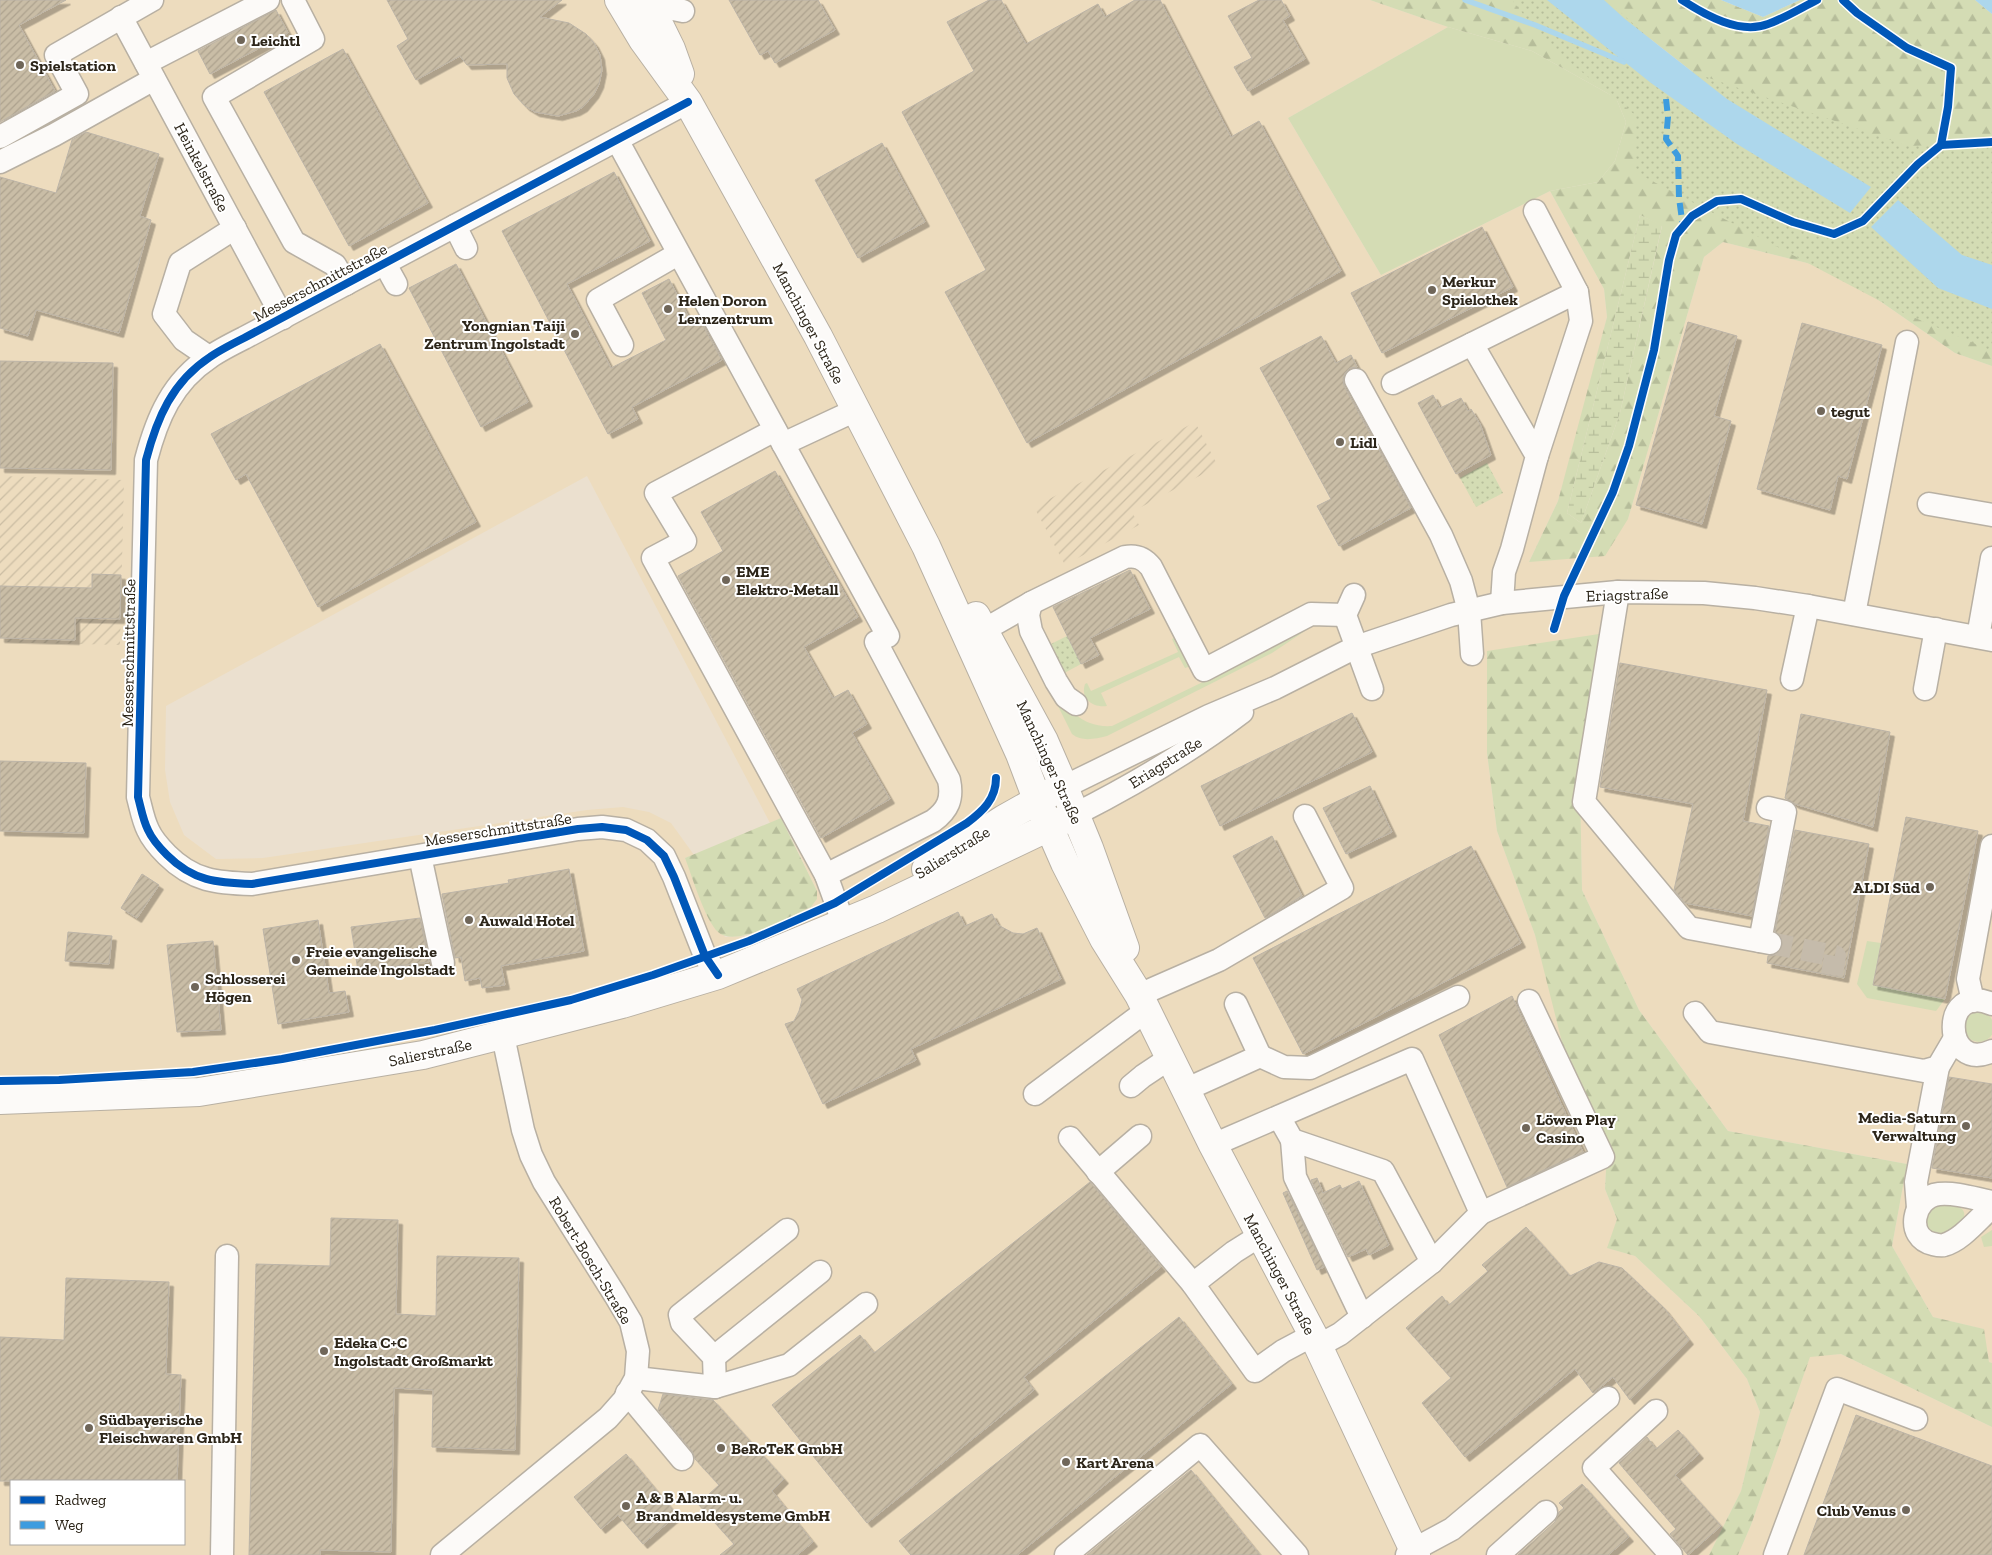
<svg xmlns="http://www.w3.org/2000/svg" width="1992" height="1555" font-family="'Zilla Slab',serif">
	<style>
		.built { fill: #eddcbe; fill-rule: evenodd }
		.industrial { fill: url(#industrial-furrows) }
		.green { fill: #d4dcb4 }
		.forest { fill: url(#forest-firs); fill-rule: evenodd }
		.wetland { fill: url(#wetland-marsh) }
		.park { fill: url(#park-dots) }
		.water { fill: #add7ec }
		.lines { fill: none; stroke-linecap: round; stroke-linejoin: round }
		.stream { stroke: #add7ec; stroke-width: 5.5 }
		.building { fill: url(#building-hatch); stroke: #bcb4a7; filter: url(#shadow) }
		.minor-tunnel { stroke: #c5bbab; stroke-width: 22; stroke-dasharray: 22 11; stroke-linecap: butt }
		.minor-casing { stroke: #b8b0a3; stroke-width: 25 }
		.major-casing { stroke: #b8b0a3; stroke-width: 30 }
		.minor { stroke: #fcfaf8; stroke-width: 22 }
		.major { stroke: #fcfaf8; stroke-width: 28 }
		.quiet { stroke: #3d9cdf; stroke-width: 6; stroke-dasharray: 12 6; stroke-linecap: butt }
		.cycleway-casing { stroke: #fff; stroke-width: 11 }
		.cycleway { stroke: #0057b8; stroke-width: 8 }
		.poi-dot { fill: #6f6659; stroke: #fff; stroke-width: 2 }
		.labels { text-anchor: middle; stroke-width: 4; stroke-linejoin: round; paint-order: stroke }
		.poi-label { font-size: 16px; font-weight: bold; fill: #2c2519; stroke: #fff; text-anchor: start }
		.street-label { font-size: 16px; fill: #2c2519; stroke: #fff }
	</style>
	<defs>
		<pattern id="industrial-furrows" width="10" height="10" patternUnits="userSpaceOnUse" patternTransform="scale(1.25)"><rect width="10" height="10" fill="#eddcbe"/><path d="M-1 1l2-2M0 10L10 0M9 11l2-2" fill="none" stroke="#cbbda3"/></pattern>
		<pattern id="forest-firs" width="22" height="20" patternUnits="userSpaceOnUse" patternTransform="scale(1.25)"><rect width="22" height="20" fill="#d4dcb4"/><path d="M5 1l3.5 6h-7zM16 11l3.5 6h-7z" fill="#b6bd9a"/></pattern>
		<pattern id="wetland-marsh" width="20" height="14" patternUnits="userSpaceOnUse" patternTransform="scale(1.25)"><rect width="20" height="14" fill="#d4dcb4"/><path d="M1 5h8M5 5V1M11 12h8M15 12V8" fill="none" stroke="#b6bd9a"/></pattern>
		<pattern id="park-dots" width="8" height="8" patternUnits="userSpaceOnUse" patternTransform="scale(1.25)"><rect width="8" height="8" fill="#d4dcb4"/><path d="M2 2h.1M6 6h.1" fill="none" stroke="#b6bd9a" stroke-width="1.8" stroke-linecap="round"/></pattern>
		<pattern id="building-hatch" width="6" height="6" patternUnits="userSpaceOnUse" patternTransform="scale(1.25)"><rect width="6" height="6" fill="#c9bda6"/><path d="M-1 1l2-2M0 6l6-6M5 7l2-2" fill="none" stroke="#ada28e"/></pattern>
		<filter id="shadow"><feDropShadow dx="4.5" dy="4.5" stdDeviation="0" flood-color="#0004"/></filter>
	</defs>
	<rect width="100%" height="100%" fill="#ebe0cf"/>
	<g class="built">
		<path d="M0,0H1370L1448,27L1288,118L1381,275L1550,191L1604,289L1607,317L1586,403L1558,501L1529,562L1628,519L1704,257L1723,242L1835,270L1955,353L1992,366V1363L1989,1362L1983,1329L1933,1317L1892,1246L1907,1164L1728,1131L1639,1010L1582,890L1580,782L1487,651V753L1497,831L1535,935L1607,1151L1605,1189L1617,1219L1608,1248L1635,1256L1699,1316L1747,1379L1760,1412L1741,1491L1709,1555H0ZM587,476L770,823L782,818L817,891V899L811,907L746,936L725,937L685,858L694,855L671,823L649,812L623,807L587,810L263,858L216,859L184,835L170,802L165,770L166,706ZM11,1481H184V1544H11Z"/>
		<polygon points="1841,1354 1992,1427 1992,1555 1738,1555 1751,1525 1810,1356"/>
	</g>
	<g class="industrial">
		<polygon points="1195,422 1218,466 1132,512 1139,525 1065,565 1034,507"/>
		<polygon points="0,476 124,480 120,645 0,642"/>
	</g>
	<g class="green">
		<polygon points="1448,27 1532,51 1616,98 1626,122 1615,161 1598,182 1550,191 1381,275 1288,118"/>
		<path d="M1301,625H1311L1305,631L1272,653L1107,736C1094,739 1082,742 1072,734L1050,690C1070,709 1082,728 1112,726L1271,649Z"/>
		<path d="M1176,637L1191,666L1185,668L1179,657L1101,693L1107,706C1093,708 1080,699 1085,684L1087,683L1091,691L1178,652L1172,639Z"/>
		<polygon points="1867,941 1881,943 1873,985 1945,999 1936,1011 1867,998 1857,984"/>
		<circle cx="1979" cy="1027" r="15"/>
		<path d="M1937,1203C1943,1204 1951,1203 1957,1206C1981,1215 1939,1248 1927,1227C1925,1224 1925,1217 1925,1212Z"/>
		<polygon points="1992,1230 1992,1246 1984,1247 1981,1237"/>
	</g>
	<g class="forest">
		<path d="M1370,0H1547L1727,99L1625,19L1604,0H1721L1763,17L1800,0H1975L1992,14V366L1955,353L1835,270L1723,242L1704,257L1628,519L1605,556L1529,562L1558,501L1607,317L1604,289L1550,191L1598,182L1615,161L1626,122L1616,98L1532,51L1448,27ZM1640,215L1662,226L1620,413L1581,523L1567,513Z"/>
		<polygon points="1599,634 1580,782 1582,890 1639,1010 1728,1131 1907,1164 1892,1246 1933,1317 1984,1329 1989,1362 1992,1363 1992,1427 1841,1354 1810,1357 1751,1525 1738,1555 1709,1555 1741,1491 1760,1412 1747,1379 1699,1316 1635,1256 1607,1248 1617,1219 1605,1189 1607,1151 1566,1058 1535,935 1497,831 1487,753 1487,651"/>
		<path d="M781,818L817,891V899L811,907C792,915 736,949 718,932C705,920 692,876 685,858Z"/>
	</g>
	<polygon class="wetland" points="1640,215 1662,225 1620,413 1581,523 1567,513"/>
	<g class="park">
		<polygon points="1512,0 1607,0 1683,69 1908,146 1992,143 1992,351 1899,311 1635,172 1635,115 1546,43"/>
		<polygon points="1487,463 1503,493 1476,507 1460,478"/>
		<polygon points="1067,636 1081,664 1057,677 1043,648"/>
	</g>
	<g class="water">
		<polygon points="1547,0 1604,0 1625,19 1727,99 1871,187 1850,213 1737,144 1651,83"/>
		<polygon points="1721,0 1800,0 1763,17"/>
		<polygon points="1975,0 1992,0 1992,14"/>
		<polygon points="1898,200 1962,255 1992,265 1992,309 1938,288 1871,227"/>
	</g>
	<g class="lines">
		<polyline class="stream" points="1465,0 1535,25 1624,62"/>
	</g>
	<g class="building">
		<polygon points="0,0 66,0 19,25 55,91 0,122"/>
		<polygon points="387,0 562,0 540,17 569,23 586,34 594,43 600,55 602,70 599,84 594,94 583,107 576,111 558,116 535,112 525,106 514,94 507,78 507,64 467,65 460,56 416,80 397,46 408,39"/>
		<polygon points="729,0 818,0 835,30 775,63 768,51 760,55"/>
		<polygon points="989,0 1001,0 1026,44 1098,4 1105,17 1135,0 1160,0 1231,137 1259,121 1341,271 1027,443 945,292 986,270 902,112 974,71 947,22"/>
		<polygon points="1259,0 1281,0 1290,16 1283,20 1305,59 1248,91 1234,67 1252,58 1228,16"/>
		<polygon points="276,10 288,33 210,74 198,51"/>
		<polygon points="343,49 428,203 349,246 264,92"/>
		<polygon points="86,132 159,154 140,216 151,220 119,333 36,310 28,336 0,328 0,177 56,193 72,140"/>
		<polygon points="882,143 925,222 858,258 815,180"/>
		<polygon points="614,172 650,241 567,284 611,368 666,340 642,293 669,279 693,326 701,322 722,360 632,407 638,419 608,434 502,231"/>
		<polygon points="1482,227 1513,287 1382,353 1351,293"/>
		<polygon points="456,264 528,402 481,427 409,288"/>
		<polygon points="1688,322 1737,336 1714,416 1731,421 1702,524 1636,505"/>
		<polygon points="1802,323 1882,345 1847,479 1838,476 1830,510 1757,489"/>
		<polygon points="1321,336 1336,363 1351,355 1357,367 1350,368 1345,373 1343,379 1344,386 1411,508 1339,546 1317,506 1331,499 1260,368"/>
		<polygon points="380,344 476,522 318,607 246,474 236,480 211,434"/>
		<polygon points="0,361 113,363 111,470 0,468"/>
		<polygon points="1433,395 1440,408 1461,398 1468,411 1471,409 1480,424 1491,455 1456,474 1418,403"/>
		<polygon points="775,471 858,617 804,647 833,698 848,690 867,724 852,733 890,799 821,838 678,576 723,551 701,512"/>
		<polygon points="1130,570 1150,609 1090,638 1099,655 1081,664 1053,607"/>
		<polygon points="92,574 121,575 120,619 75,618 75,640 0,638 0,586 92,588"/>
		<polygon points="1620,663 1767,690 1743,821 1769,826 1752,916 1685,903 1674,890 1693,804 1600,787"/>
		<polygon points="1352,713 1372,752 1220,826 1201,786"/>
		<polygon points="1801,714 1890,732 1873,827 1795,804 1785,798"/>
		<polygon points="0,761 86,763 84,833 0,831"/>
		<polygon points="1370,786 1392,832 1346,854 1323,808"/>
		<polygon points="1906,817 1978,831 1945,999 1873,985"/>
		<polygon points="1795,830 1869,844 1844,978 1767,963 1768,956 1775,955 1780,951 1783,946 1782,938 1775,931"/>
		<polygon points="1272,836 1302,896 1265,918 1233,856"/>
		<polygon points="1471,846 1521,943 1303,1054 1253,958"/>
		<polygon points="569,869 584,951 501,966 505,985 482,988 480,978 465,981 461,957 455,958 442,894 509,883 508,880"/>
		<polygon points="142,874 159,885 137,918 121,908"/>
		<polygon points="958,912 965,926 992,914 998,925 1013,933 1023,934 1037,928 1061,979 911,1049 916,1060 823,1104 785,1024 794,1021 799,1011 802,1000 797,989"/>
		<polygon points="420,918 429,962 358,971 351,927"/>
		<polygon points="318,920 329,993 345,991 349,1012 278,1024 263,929"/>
		<polygon points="68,932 112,936 109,964 65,961"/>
		<polygon points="213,941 221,1030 177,1032 167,945"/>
		<polygon points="1512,996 1583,1152 1507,1187 1439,1035"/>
		<polygon points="1949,1077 1992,1084 1992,1178 1932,1168"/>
		<polygon points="1317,1178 1323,1193 1340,1185 1342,1189 1359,1181 1389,1245 1369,1255 1366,1249 1348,1257 1311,1180"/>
		<polygon points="1090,1182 1161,1267 1024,1377 1034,1390 867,1523 772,1405 860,1335 874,1353"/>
		<polygon points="1287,1191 1324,1267 1317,1270 1283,1193"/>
		<polygon points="331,1218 398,1220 396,1314 436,1316 437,1256 519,1258 515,1450 432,1447 433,1390 394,1388 391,1552 320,1550 320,1555 249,1555 256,1264 330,1266"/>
		<polygon points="1526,1227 1570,1276 1599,1262 1622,1268 1664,1308 1689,1340 1630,1400 1613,1377 1593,1393 1575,1369 1465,1457 1422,1403 1451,1378 1406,1328 1442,1296 1449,1305 1488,1271 1482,1265"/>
		<polygon points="66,1278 169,1282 166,1374 181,1375 177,1481 0,1481 0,1337 64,1340"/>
		<polygon points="1179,1317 1232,1384 1017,1555 911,1555 899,1541"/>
		<polygon points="663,1394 713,1400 784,1479 772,1491 813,1542 797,1555 720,1555 734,1544 698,1504 719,1485 695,1459 692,1451 658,1410"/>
		<polygon points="1856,1415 1992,1466 1992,1555 1804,1555"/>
		<polygon points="1678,1430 1699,1454 1675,1475 1721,1526 1688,1555 1670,1534 1676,1529 1619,1463 1647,1437 1656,1449"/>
		<polygon points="626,1454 677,1515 643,1544 618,1515 601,1529 574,1497"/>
		<polygon points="1191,1470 1260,1555 1087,1555"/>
		<polygon points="1582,1484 1629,1537 1608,1555 1518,1555 1555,1522 1559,1512 1564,1508 1559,1503"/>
	</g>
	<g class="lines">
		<polyline class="minor-tunnel" points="1770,943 1835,956 1832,975"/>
		<g class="minor-casing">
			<g id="minor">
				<polyline points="293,0 313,39 214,97 294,242 335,265 346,284"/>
				<polyline points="649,4 683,11"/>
				<polyline points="121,17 283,318"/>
				<polyline points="146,63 268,0"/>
				<path d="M688,102L244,338C232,344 220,350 210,357C172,382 157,418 146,460L138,797C141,808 143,820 148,830C152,839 160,848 167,855C193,881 217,883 252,884L578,829L602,827L626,830L647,840L664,856L674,877L705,956L718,975"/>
				<polyline points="0,137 77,94 56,55 152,0"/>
				<path d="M617,140L888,636L876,642L949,780C953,799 948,810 933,821L826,875"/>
				<polyline points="0,162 54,135 154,79"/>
				<polyline points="1535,211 1577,292"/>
				<polyline points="455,226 466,248"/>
				<polyline points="385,264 396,284"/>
				<polyline points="1472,344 1537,456 1512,549 1504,572 1502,603"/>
				<polyline points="622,345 598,300 678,254"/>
				<polyline points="209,357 184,340 164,314 180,263 235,228"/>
				<polyline points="1356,380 1441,535 1461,581 1469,611 1472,654"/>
				<polyline points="1393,383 1577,292 1581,321 1537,456"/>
				<polyline points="775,430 656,493 685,541 653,558 826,875 843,922"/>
				<polyline points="783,444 856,410"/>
				<polyline points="1929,504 1992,515"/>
				<polyline points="1618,592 1584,802 1689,928 1770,943"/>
				<polyline points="1354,595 1345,615 1372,689"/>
				<polyline points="1031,603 1028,615 1031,631 1056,681 1066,697 1076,704"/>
				<polyline points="1854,614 1907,342"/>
				<path d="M984,630L1031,603L1125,557C1136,555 1144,558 1151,567L1204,670L1311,614L1345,615"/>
				<polyline points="1978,637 1992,558"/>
				<polyline points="1792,679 1808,606"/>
				<polyline points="1925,689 1936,629"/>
				<polyline points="1064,787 1209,716 1275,688 1356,647 1451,615 1502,603 1618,592 1704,593 1755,598 1808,606 1992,640"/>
				<path d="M1076,814C1133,785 1191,751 1242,712"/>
				<polyline points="420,856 443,963"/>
				<polyline points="1760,941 1785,812 1768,808"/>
				<polyline points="1139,995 1219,960 1342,888 1305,816"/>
				<polyline points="1973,1001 1968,979 1992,846"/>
				<path d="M1992,1004C1940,981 1942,1074 1992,1051"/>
				<polyline points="1695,1013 1710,1032 1924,1071 1938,1067 1955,1038"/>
				<polyline points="1260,1056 1284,1067 1310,1068 1458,997"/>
				<polyline points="1131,1086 1143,1076 1170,1058"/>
				<polyline points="1185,1090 1260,1056 1236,1004"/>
				<polyline points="1035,1094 1146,1011"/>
				<polyline points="1279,1117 1292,1140 1383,1171 1432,1262"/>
				<polyline points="1070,1138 1193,1284"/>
				<polyline points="1292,1140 1295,1177 1362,1317"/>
				<polyline points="1213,1145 1412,1059 1481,1213 1432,1262 1340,1334 1318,1346"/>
				<polyline points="1098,1172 1140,1136"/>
				<path d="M1992,1202C1976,1199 1956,1192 1939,1194C1912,1197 1905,1238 1933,1244C1937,1245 1941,1246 1944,1245C1962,1240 1978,1219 1992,1207"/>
				<polyline points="1918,1208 1916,1182 1938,1067"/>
				<polyline points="1481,1213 1603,1157 1529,1001"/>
				<polyline points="1261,1235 1234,1252 1193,1284 1255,1371 1283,1351 1313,1335"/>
				<polyline points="714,1357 820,1272"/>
				<polyline points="636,1378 715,1387 789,1365 866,1304"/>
				<polyline points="715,1387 714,1357 682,1323 680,1315 787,1230"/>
				<polyline points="627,1393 682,1459"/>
				<polyline points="1656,1411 1594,1468 1671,1555"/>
				<polyline points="222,1555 227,1256"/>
				<polyline points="442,1555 608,1418 624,1400 636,1378 638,1351 631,1322 615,1295 544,1182 531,1155 523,1130 503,1036"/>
				<polyline points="1066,1555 1200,1445 1297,1555"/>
				<polyline points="1407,1555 1413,1550 1452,1529 1608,1398"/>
				<polyline points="1498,1555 1546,1512"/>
				<polyline points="1775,1555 1837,1389 1916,1419"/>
			</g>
		</g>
		<g class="major-casing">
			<g id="major">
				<polyline points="619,0 643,40 688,102 818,336 926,546 1020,754 1037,799 1065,863 1104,939 1139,995 1213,1145 1313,1335 1416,1555"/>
				<polyline points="647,0 671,49 680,74"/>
				<polyline points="976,616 1044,741 1064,787 1089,848 1125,948"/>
				<polyline points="926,869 1004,819 1054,791"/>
				<polyline points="0,1100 199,1092 423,1055 622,1004 718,975 877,909 1076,814"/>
			</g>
		</g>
		<use href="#minor" class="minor"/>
		<use href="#major" class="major"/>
		<polyline class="quiet" points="1666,99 1668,117 1666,139 1678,156 1679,198 1683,227"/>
		<g class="cycleway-casing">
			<g id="cycleway">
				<path d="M1682,0C1705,15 1740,35 1768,24C1785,18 1801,8 1817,0"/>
				<polyline points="1843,0 1857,13 1907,48 1951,68 1948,107 1941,145"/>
				<path d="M688,102L244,338C232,344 220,350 210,357C172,382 157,418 146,460L138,797C141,808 143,820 148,830C152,839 160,848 167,855C193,881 217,883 252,884L578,829L602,827L626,830L647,840L664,856L674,877L705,956L718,975"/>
				<polyline points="1554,629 1564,596 1613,492 1629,446 1654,350 1669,260 1676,235 1692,216 1717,201 1741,199 1793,222 1834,234 1863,221 1918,164 1941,145 1992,142"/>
				<path d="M0,1081L59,1080L193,1072L282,1059L435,1030L571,1000L653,975L749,941L835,903L967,823C983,811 996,799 996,778"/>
			</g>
		</g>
		<use href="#cycleway" class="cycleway"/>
	</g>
	<g class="poi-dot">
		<circle cx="241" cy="40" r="5"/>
		<circle cx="20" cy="65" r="5"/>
		<circle cx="1432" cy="290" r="5"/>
		<circle cx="668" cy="309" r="5"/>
		<circle cx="575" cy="334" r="5"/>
		<circle cx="1821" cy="411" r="5"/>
		<circle cx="1340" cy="442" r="5"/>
		<circle cx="726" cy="580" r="5"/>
		<circle cx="1930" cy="887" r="5"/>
		<circle cx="469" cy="920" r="5"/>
		<circle cx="296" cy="960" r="5"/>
		<circle cx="195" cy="987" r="5"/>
		<circle cx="1966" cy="1126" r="5"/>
		<circle cx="1526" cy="1128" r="5"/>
		<circle cx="324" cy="1351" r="5"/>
		<circle cx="89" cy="1428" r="5"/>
		<circle cx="721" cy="1448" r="5"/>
		<circle cx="1066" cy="1462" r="5"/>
		<circle cx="626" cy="1506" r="5"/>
		<circle cx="1906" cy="1510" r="5"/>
	</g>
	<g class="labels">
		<g class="poi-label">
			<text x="251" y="46">Leichtl</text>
			<text x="30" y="71">Spielstation</text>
			<text x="1442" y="287">Merkur<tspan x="1442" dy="18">Spielothek</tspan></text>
			<text x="678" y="306">Helen Doron<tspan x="678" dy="18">Lernzentrum</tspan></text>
			<text x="565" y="331" text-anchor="end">Yongnian Taiji<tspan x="565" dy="18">Zentrum Ingolstadt</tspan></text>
			<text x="1831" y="417">tegut</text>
			<text x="1350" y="448">Lidl</text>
			<text x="736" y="577">EME<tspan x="736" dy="18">Elektro-Metall</tspan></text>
			<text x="1920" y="893" text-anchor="end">ALDI Süd</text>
			<text x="479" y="926">Auwald Hotel</text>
			<text x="306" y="957">Freie evangelische<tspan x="306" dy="18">Gemeinde Ingolstadt</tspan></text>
			<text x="205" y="984">Schlosserei<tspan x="205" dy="18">Högen</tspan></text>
			<text x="1956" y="1123" text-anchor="end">Media-Saturn<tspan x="1956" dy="18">Verwaltung</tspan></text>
			<text x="1536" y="1125">Löwen Play<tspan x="1536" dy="18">Casino</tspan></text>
			<text x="334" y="1348">Edeka C+C<tspan x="334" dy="18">Ingolstadt Großmarkt</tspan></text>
			<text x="99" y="1425">Südbayerische<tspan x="99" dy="18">Fleischwaren GmbH</tspan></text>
			<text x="731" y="1454">BeRoTeK GmbH</text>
			<text x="1076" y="1468">Kart Arena</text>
			<text x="636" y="1503">A &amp; B Alarm- u.<tspan x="636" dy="18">Brandmeldesysteme GmbH</tspan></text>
			<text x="1896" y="1516" text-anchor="end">Club Venus</text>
		</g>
		<g class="street-label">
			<text transform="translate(202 167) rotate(62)" y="6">Heinkelstraße</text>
			<text transform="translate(320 282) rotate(-28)" y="6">Messerschmittstraße</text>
			<text transform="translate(809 323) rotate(62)" y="6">Manchinger Straße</text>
			<text transform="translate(1627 594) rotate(-2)" y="6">Eriagstraße</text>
			<text transform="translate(128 653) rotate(-89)" y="6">Messerschmittstraße</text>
			<text transform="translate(1050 762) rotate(65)" y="6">Manchinger Straße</text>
			<text transform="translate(1165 762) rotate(-32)" y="6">Eriagstraße</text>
			<text transform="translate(498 829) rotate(-9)" y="6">Messerschmittstraße</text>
			<text transform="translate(952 852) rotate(-32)" y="6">Salierstraße</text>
			<text transform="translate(430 1052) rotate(-12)" y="6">Salierstraße</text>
			<text transform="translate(591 1260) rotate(59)" y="6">Robert-Bosch-Straße</text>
			<text transform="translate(1280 1274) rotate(62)" y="6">Manchinger Straße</text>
		</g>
	</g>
	<rect x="10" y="1480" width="175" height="65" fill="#ffffff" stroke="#aba8a3"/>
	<rect x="20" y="1496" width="25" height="8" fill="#0057b8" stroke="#aba8a3"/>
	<text x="55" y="1505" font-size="15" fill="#2c2519">Radweg</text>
	<rect x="20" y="1521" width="25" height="8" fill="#3d9cdf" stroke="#aba8a3"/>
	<text x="55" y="1530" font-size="15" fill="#2c2519">Weg</text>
</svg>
